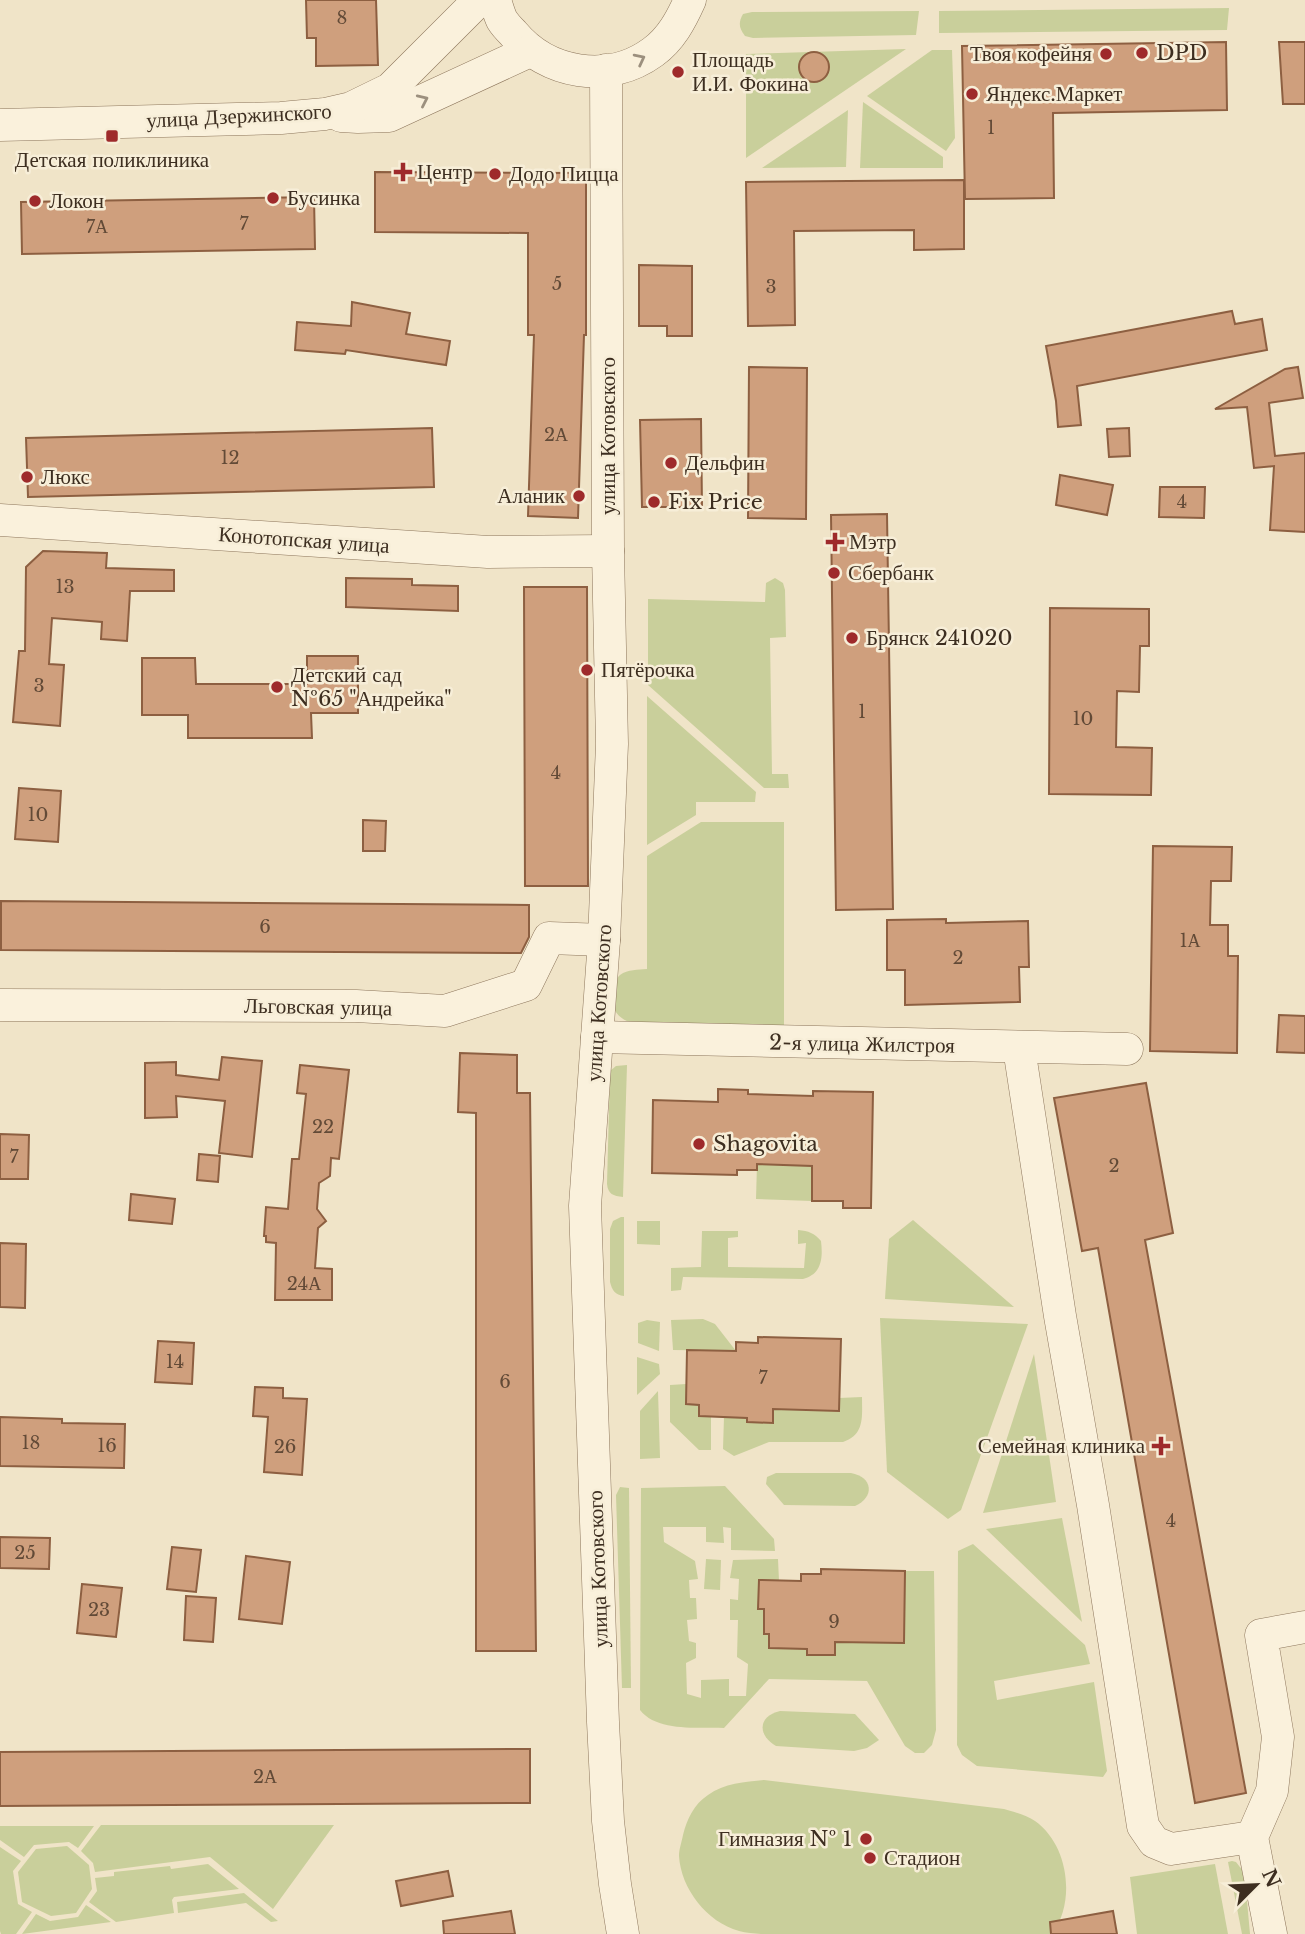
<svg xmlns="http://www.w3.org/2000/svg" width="1305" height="1934" font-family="'Libre Baskerville',serif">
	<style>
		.green { fill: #c9cf9b }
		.building { fill: #cf9f7d; stroke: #8d5f41; stroke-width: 2 }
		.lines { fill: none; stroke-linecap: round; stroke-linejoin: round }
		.minor-casing { stroke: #8d765c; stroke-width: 33 }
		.minor { stroke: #faf1dc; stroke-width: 32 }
		.oneway { stroke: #9c907e }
		.poi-dot { fill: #9e2a2b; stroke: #f7eed8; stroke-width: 2.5 }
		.labels { text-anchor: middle; stroke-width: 5; stroke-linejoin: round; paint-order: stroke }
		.number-label { font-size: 18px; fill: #624a37 }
		.poi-label { font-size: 21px; fill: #3d2e20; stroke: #f7eed8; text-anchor: start }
		.street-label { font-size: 21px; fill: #3d2e20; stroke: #f7eed8 }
	</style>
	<rect width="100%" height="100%" fill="#f0e4c8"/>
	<g class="green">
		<polygon points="1229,8 1227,30 939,33 939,11"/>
		<path d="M919,11L916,35L753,38L745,36C739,28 738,23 743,14L752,12Z"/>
		<polygon points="906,49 746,158 746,54"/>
		<polygon points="932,50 952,50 955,138 946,151 867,96"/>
		<polygon points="863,102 943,157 943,168 860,168"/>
		<polygon points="848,110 846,167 762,168"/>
		<polygon points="775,578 783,583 785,590 786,637 770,638 772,774 788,774 789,788 764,788 648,685 648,599 765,602 766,583"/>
		<polygon points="647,696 756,792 755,802 696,802 696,815 647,845"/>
		<path d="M701,822H784V1027L629,1022C622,1019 615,1014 614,1007C612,998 613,981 620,975C628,969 638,970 647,969V856Z"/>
		<path d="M627,1065L623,1197C613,1196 608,1194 607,1184L610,1071L616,1066Z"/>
		<polygon points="757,1164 812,1165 812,1201 756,1199"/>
		<path d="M621,1217H624V1296C615,1295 612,1290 610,1282V1229L613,1221Z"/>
		<polygon points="913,1220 1014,1307 885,1299 889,1239"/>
		<polygon points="637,1221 660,1221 660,1245 637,1244"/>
		<path d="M798,1230C809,1231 814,1233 821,1241C823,1258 822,1274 803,1279L683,1277L681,1290L671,1291V1268L701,1267L702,1231H738V1237L728,1238V1267L804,1268L806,1243L798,1244Z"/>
		<polygon points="880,1318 1028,1324 961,1510 948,1519 887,1472"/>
		<polygon points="703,1319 715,1324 736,1351 673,1350 671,1320"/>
		<polygon points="647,1320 660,1322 659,1351 638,1343 638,1323"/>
		<polygon points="1034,1354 1056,1502 983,1513"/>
		<polygon points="637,1357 659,1364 660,1374 637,1395"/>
		<polygon points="686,1384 686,1404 699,1405 699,1416 711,1417 711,1450 699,1450 670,1422 670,1385"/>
		<polygon points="658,1391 660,1458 640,1459 640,1411"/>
		<path d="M862,1397C862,1416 865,1435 843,1442H769L734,1456L723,1449L724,1417L747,1418V1422L772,1423L773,1409L838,1411L839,1398Z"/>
		<path d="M776,1473H851C873,1477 875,1497 855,1506L784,1505L766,1484L767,1477Z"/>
		<path d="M725,1486L774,1539L775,1551L731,1550V1528L723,1527L724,1543L706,1542V1527H663L664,1542L695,1561L698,1579L689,1580L690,1598H696L697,1619L687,1620L689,1641L696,1643V1658L686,1663L687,1694L701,1698V1680L729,1679V1696H746L748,1664L737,1657L738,1620H730V1599L738,1600L739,1579L730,1578L733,1560L778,1559L779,1581L764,1609V1634H769V1648L807,1649L835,1642L904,1643L905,1571H934L936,1730L932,1745L924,1753H915L905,1746L867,1681L769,1679L724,1728C698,1727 657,1732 640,1710L641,1488Z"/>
		<polygon points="620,1487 629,1488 631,1688 622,1688 616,1495"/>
		<polygon points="1062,1518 1082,1622 986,1529"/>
		<polygon points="973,1544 1085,1645 1090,1664 994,1681 997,1700 1094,1682 1107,1771 1103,1777 977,1766 962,1755 957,1745 958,1551"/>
		<polygon points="706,1559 721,1560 720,1590 704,1589"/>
		<path d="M780,1711L855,1714L879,1740L867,1748L854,1751L776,1746C757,1735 758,1716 780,1711Z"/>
		<path d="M764,1780L1004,1809C1014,1812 1027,1815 1035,1821C1069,1845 1076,1902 1052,1934H761C754,1933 746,1933 739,1931C707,1922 681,1889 679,1856C679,1849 682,1841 683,1835C687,1819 694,1804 708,1795C724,1783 745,1782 764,1780Z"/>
		<polygon points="101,1825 334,1825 273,1909 210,1857 95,1872 93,1863 81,1851"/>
		<polygon points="0,1826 94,1826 78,1848 69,1842 34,1845 24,1857 0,1840"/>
		<polygon points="67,1846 89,1865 92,1889 76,1913 51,1916 22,1902 18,1872 36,1849"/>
		<polygon points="0,1847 21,1861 13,1871 18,1904 32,1912 16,1934 1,1934 0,1931"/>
		<polygon points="1232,1861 1236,1862 1243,1871 1245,1879 1250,1934 1242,1934 1228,1862"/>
		<polygon points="208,1864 239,1889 174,1897 172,1900 174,1913 116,1922 89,1902 97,1891 95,1878 114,1876 114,1872 170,1866 171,1869"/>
		<polygon points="1215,1864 1228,1934 1137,1934 1130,1877"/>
		<polygon points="244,1893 278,1921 271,1922 246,1903 178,1913 177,1902"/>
		<polygon points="86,1905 111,1922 22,1934 36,1914 50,1921 78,1917"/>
	</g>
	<g class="building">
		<polygon points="306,0 376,0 378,65 316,66 316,38 307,38"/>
		<polygon points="1226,42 1227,110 1053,113 1054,198 965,199 962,46"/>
		<polygon points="1279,42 1305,42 1305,104 1283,104"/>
		<circle cx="814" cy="67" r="15"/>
		<polygon points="375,172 586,173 586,335 584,335 578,518 528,516 534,335 528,335 528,233 375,232"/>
		<polygon points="964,180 964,249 914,250 914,230 794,231 795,325 748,326 746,182"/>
		<polygon points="314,197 315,249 22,254 21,202"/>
		<polygon points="639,265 692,266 692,336 667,336 667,326 639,326"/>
		<polygon points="352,302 410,313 406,334 450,341 446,365 346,350 345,354 295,350 297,322 351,326"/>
		<polygon points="1232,311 1235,324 1262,319 1267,350 1077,386 1081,425 1058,427 1056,401 1046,346"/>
		<polygon points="749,367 807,368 806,519 748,518"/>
		<polygon points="1298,367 1303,398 1269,403 1275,456 1305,453 1305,532 1270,530 1274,466 1254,468 1247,407 1215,409 1285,369"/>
		<polygon points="701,419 702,507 642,507 640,420"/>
		<polygon points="432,428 434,487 28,497 26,438"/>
		<polygon points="1129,428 1130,456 1109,457 1107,429"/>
		<polygon points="1060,475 1113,485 1107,515 1056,505"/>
		<polygon points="1160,487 1205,487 1204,518 1159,517"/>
		<polygon points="887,514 893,909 836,910 831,515"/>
		<polygon points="43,551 107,553 106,568 174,570 174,591 130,591 127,641 101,639 102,622 52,618 49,664 64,665 60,726 13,722 19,651 25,651 26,567"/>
		<polygon points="346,578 412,579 412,585 458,586 458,611 346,607"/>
		<polygon points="524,587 587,587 588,886 525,886"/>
		<polygon points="1050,608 1149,609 1149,646 1140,646 1139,692 1117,691 1116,747 1152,748 1151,795 1049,794"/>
		<polygon points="307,656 358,656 358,713 311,713 312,738 188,738 188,715 142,715 142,658 195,658 196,684 307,684"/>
		<polygon points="19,788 61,791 58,842 15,839"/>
		<polygon points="363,820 386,821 385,851 363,851"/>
		<polygon points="1153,846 1232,847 1231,881 1211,881 1210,925 1228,925 1228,956 1238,956 1237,1053 1150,1051"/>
		<polygon points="1,901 529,905 529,937 521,953 1,950"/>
		<polygon points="946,919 946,923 1028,921 1029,967 1019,967 1020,1002 905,1005 905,970 887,970 887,920"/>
		<polygon points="1279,1015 1305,1016 1305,1053 1277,1052"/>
		<polygon points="460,1053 517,1055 517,1093 530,1093 536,1651 476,1651 476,1113 458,1112"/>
		<polygon points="222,1057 262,1061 252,1157 219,1153 225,1101 176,1096 177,1117 145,1118 145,1063 176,1062 176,1075 219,1080"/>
		<polygon points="300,1065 349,1070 339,1159 331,1158 330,1176 319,1183 317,1209 326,1221 318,1228 315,1268 332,1269 332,1300 275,1300 276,1243 266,1242 266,1236 264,1236 266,1207 288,1209 292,1159 299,1159 306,1094 297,1093"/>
		<polygon points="1146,1083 1173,1233 1145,1240 1246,1793 1195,1803 1098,1248 1082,1251 1054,1098"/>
		<polygon points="718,1089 748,1090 748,1094 813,1096 813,1091 873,1092 871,1208 843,1208 843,1201 812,1201 812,1166 757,1164 757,1170 737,1170 737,1175 652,1173 653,1100 718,1102"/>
		<polygon points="0,1134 29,1135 28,1179 0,1179"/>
		<polygon points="199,1154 220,1156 218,1182 197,1180"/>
		<polygon points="131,1194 175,1199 172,1224 129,1220"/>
		<polygon points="0,1243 26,1244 25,1308 0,1307"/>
		<polygon points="758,1337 841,1339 839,1411 773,1409 773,1423 747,1422 747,1418 699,1416 699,1405 686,1404 687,1350 736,1351 736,1342 758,1343"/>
		<polygon points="158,1341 194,1343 192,1384 155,1382"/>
		<polygon points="255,1387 283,1388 283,1398 307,1399 302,1475 264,1472 268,1417 253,1416"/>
		<polygon points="0,1417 62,1419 62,1423 125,1424 124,1468 0,1466"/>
		<polygon points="0,1537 50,1538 49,1569 0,1568"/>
		<polygon points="172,1547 201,1550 196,1592 167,1589"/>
		<polygon points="246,1556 290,1562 282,1624 239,1619"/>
		<polygon points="821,1569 905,1571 904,1643 835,1642 835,1655 807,1655 807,1649 769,1648 769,1634 764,1634 764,1609 758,1609 759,1580 801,1581 801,1574 821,1574"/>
		<polygon points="82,1584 122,1588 116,1637 77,1633"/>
		<polygon points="186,1596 216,1598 213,1642 184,1640"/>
		<polygon points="530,1749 530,1803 0,1806 0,1752"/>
		<polygon points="448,1871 453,1896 401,1906 396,1881"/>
		<polygon points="511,1911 515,1934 444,1934 443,1921"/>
		<polygon points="1113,1911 1117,1934 1051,1934 1050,1922"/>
	</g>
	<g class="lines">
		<g class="minor-casing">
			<g id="minor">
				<path d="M495,0C497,6 499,14 502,20C505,25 509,29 513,33C547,74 608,85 653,52C671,39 681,20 690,0"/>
				<polyline points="606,70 608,551 612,744 604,940 585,1206 603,1722 608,1821 615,1884 623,1934"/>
				<polyline points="341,116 358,117 389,116 530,51"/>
				<polyline points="0,125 281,118 325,114 351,108 390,89 479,0"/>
				<polyline points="0,520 488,552 608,551"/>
				<polyline points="0,1005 356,1006 445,1011 526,985 549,938 604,940"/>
				<polyline points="597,1037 1127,1049"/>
				<polyline points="1019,1048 1060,1316 1093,1505 1143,1826 1154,1842 1171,1849 1252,1837"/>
				<polyline points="1271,1934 1252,1837 1272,1791 1278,1737 1261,1635 1305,1627"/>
			</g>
		</g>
		<use href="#minor" class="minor"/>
	</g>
	<defs><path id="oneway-chevron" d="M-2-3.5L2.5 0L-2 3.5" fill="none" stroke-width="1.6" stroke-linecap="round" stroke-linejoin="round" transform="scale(1.75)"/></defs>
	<g class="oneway">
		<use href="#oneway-chevron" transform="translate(640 59) rotate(-27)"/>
		<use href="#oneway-chevron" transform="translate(423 100) rotate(-25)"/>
	</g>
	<g class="poi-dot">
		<circle cx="1142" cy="53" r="7"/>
		<circle cx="1106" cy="54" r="7"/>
		<circle cx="678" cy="72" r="7"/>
		<circle cx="972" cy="94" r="7"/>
		<rect x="105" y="129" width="14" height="14" rx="3.5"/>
		<path d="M399.5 161.5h7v7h7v7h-7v7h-7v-7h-7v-7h7z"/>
		<circle cx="495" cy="174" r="7"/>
		<circle cx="273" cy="198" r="7"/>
		<circle cx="35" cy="201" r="7"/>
		<circle cx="671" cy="463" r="7"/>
		<circle cx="27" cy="477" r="7"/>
		<circle cx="579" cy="496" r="7"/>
		<circle cx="654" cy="502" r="7"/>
		<path d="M831.5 531.5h7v7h7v7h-7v7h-7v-7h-7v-7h7z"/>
		<circle cx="834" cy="573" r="7"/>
		<circle cx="852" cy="638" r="7"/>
		<circle cx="587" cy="670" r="7"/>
		<circle cx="277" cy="687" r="7"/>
		<circle cx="699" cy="1144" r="7"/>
		<path d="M1157.5 1435.5h7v7h7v7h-7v7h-7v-7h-7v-7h7z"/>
		<circle cx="866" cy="1839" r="7"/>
		<circle cx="870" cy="1858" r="7"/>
	</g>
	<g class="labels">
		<g class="number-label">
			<text x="342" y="24">8</text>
			<text x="991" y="134">1</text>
			<text x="244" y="230">7</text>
			<text x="97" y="233">7А</text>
			<text x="557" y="290">5</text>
			<text x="771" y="293">3</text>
			<text x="556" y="441">2А</text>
			<text x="230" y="464">12</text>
			<text x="1182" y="508">4</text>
			<text x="65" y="593">13</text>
			<text x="39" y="692">3</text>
			<text x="862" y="718">1</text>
			<text x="1083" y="725">10</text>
			<text x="556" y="779">4</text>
			<text x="38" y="821">10</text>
			<text x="265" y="933">6</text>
			<text x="1190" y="947">1А</text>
			<text x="958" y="964">2</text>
			<text x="323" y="1133">22</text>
			<text x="14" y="1163">7</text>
			<text x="1114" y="1172">2</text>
			<text x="304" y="1290">24А</text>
			<text x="175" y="1368">14</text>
			<text x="763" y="1384">7</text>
			<text x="505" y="1388">6</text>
			<text x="31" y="1449">18</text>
			<text x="107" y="1452">16</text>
			<text x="285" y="1453">26</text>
			<text x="1171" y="1527">4</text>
			<text x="25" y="1559">25</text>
			<text x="99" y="1616">23</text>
			<text x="834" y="1628">9</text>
			<text x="265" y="1783">2А</text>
		</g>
		<g class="poi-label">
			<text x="1156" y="60">DPD</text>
			<text x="1092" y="61" text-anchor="end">Твоя кофейня</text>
			<text x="692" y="67">Площадь<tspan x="692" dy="24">И.И. Фокина</tspan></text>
			<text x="986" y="101">Яндекс.Маркет</text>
			<text x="112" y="167" text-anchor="middle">Детская поликлиника</text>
			<text x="417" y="179">Центр</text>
			<text x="509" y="181">Додо Пицца</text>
			<text x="287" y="205">Бусинка</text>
			<text x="49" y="208">Локон</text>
			<text x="685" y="470">Дельфин</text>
			<text x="41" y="484">Люкс</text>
			<text x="565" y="503" text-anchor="end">Аланик</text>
			<text x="668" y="509">Fix Price</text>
			<text x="849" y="549">Мэтр</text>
			<text x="848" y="580">Сбербанк</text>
			<text x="866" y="645">Брянск 241020</text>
			<text x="601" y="677">Пятёрочка</text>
			<text x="291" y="682">Детский сад<tspan x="291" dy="24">№65 "Андрейка"</tspan></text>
			<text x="713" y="1151">Shagovita</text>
			<text x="1145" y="1453" text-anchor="end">Семейная клиника</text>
			<text x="852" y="1846" text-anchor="end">Гимназия № 1</text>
			<text x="884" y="1865">Стадион</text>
		</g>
		<g class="street-label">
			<text transform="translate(239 116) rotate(-3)" y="7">улица Дзержинского</text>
			<text transform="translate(608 436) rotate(-90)" y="7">улица Котовского</text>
			<text transform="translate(304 540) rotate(4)" y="7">Конотопская улица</text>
			<text transform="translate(599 1003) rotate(-86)" y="7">улица Котовского</text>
			<text transform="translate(318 1007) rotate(1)" y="7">Льговская улица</text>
			<text transform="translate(862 1044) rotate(1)" y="7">2-я улица Жилстроя</text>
			<text transform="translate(598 1569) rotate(-92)" y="7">улица Котовского</text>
		</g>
	</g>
	<g transform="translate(1256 1885) rotate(66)" stroke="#f7eed8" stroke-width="5" paint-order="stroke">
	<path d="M0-5L12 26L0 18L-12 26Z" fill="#3d2e20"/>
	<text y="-10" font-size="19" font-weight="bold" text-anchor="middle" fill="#3d2e20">N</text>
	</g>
</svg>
